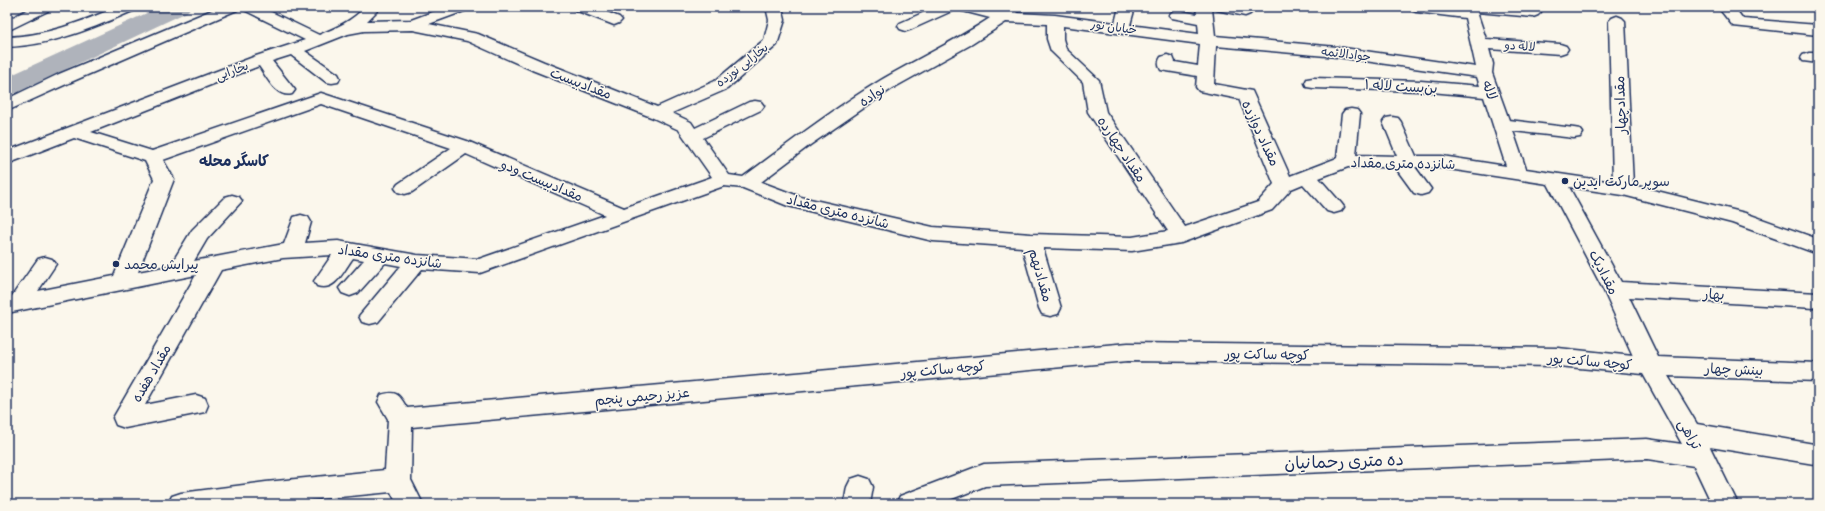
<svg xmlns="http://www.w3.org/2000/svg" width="1825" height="511" font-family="Itim,'Playpen Sans Arabic',sans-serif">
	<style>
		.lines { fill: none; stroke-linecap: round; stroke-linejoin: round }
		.river { fill: #afb3bb; fill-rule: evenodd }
		.minor-casing { stroke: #1b2f5e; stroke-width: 3 }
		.minor { fill: #fbf7ec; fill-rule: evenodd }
		.poi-dot { fill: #1b2f5e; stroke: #fbf7ec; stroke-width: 1.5 }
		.labels { text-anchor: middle; stroke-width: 3; stroke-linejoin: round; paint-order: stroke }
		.far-street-label { font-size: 12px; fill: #1b2f5e; stroke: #fbf7ec }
		.street-label { font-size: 14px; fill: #1b2f5e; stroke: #fbf7ec }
		.poi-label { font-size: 14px; fill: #1b2f5e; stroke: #fbf7ec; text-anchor: start }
		.neighbourhood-label { font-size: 15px; font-weight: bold; fill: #1b2f5e; stroke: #fbf7ec }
		.near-street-label { font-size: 17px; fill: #1b2f5e; stroke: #fbf7ec }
	</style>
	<rect width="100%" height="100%" fill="#fbf7ec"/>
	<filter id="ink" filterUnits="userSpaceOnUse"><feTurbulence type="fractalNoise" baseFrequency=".025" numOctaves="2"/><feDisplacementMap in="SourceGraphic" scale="8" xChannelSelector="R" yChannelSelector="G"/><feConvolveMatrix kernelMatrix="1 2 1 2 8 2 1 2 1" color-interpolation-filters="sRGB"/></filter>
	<g filter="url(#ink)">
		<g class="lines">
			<polygon class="river" points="160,7 191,7 187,12 16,93 7,95 7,77"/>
			<g class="minor-casing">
				<g id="minor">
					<polygon points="33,7 53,7 50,10 7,31 7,20"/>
					<path d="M117,7H138L135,10C93,28 53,45 7,47V37C46,36 81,22 117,7Z"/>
					<polygon points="219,7 240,7 237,10 71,82 7,111 7,99 59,74"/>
					<path d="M241,7H261L319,35C336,28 352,21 365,7H381L367,21L411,20L446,7H470L467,10L429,24L478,34L544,62L657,107L715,81L764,40L769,20L766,7H782L785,20L777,45L727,89L672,113L691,122L695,128L749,102L755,101L761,102L764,106L761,110L703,138L729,175L743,177C788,144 833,109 881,80C917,59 955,41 990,18L959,10L956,7L954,10L912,29L906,31L900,29L898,26L900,23L936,7H982L1000,12L1004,7H1021L1016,13L1055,15L1115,23L1119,7H1135L1130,25L1199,34L1198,23L1172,18L1169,15L1172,12L1177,10L1197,14L1196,7H1247L1253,11L1250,14L1245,16L1212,9L1215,36L1337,47L1476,67L1465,18L1416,12L1411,10L1408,7H1528L1538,9L1541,12L1538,15L1533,17L1477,12L1486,39L1560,44L1566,46L1568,49L1566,52L1560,54L1489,49L1493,64L1492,73L1509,120L1574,128L1580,129L1583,133L1580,137L1574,138L1513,131L1526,169L1613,182L1609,21L1612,18L1617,16L1622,18L1625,21L1633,185L1745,213L1818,239V254L1732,223L1623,195L1569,187L1621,282L1818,293V307L1814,308L1629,297L1658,357L1818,363V381L1668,376L1697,424L1814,444L1818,445V463L1814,464L1710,447L1738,504H1712L1694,466L1647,459L985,486L939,504H896L900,496L984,464L1647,439L1682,444L1643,374L1558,366L1128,361L412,427L411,480L423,504H397L391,492L268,504H168L172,496L181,493L266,482L385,470L388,419L378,402L381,395C397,390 399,395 407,408L1128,343L1558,348L1633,356L1603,289L1548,184L1442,168L1415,167L1431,189L1428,193L1421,195L1414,193L1395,167H1348L1319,178L1341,203L1344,207L1341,211L1334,213L1327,211L1303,184L1291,189L1272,210L1181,243L1132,251L1043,248L1061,308L1058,314L1050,316L1042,314L1039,308L1022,247L933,241L788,206L743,188L724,186L480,273L422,269L378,322L370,324L362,322L359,316L401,266L385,263L358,293L350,296L342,293L339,288L364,260L353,258C343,271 336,292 317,286L314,281L332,255L283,258L221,270L145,405L196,395L205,398L208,405L205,412L125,428L116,425L113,418L196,275L7,313V297L12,296L38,259L45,257L52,259L56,264L38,291L114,276L154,179L145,161L74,138L7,164V151L256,56L305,40L244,10ZM1006,22L1047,24V39L1051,51L1083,82L1088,112L1168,231L1132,237L1031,234L933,227L801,197L761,182L810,145L893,88L972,44ZM1063,26L1200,44L1198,66L1175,62L1173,57L1167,55L1161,57C1158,61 1158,65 1161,70L1197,76L1196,87L1199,91L1239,99L1274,184L1258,202L1185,227L1106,112L1099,80L1066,49L1063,39ZM413,30L467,41L532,70L651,117L679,130L712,177L624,208L467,141L321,93L152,151L91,132L259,66C267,77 276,98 292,94L295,90L272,61L291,55L326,82L332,83L338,82L340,78L338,74L305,51L348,34L364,31ZM1216,46L1337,57L1477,77L1480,86L1421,81L1313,78L1307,79L1305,83L1307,87L1313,88L1421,91L1484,97L1506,166L1442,156H1416L1401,122L1398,118L1392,117L1386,118L1383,122L1397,156L1356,155L1360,114L1357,110L1351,109L1345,110L1342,114L1337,158L1290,176L1252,91L1214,84ZM321,104L451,148L398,184L395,188L398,192L405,194L412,192L466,154L605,215L479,259L417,255L338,241L305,243L311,222L308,217L301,215L294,217L284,244L194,261L207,239L242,201L239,197L232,195L225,197L192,230L170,266L138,272L174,179L163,160Z"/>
					<polygon points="572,7 594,7 619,17 622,20 619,23 614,25 609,23 575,10"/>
					<polygon points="1718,7 1734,7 1743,19 1818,25 1818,35 1733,26"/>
					<polygon points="1809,53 1818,53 1818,63 1803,61 1801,58 1803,55"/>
					<polygon points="860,476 869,479 873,487 870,504 844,504 847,487 851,479"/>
				</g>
			</g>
			<use href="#minor" class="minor"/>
		</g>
	</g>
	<g class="poi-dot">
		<circle cx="1565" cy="181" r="4"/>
		<circle cx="116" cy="264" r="4"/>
	</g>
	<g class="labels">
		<g class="far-street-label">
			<text transform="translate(1114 27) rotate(8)" y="4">خیابان نور</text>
			<text transform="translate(1520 46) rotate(4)" y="4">لاله دو</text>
			<text transform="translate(1346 54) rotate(7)" y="4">جوادالائمه</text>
			<text transform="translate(742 65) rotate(-38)" y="4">بخارایی نوزده</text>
			<text transform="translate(232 71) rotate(-21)" y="4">بخارایی</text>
		</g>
		<g class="street-label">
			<text transform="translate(581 83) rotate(21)" y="5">مقدادبیست</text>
			<text transform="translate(1401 86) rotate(3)" y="5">بن‌بست لاله ۱</text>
			<text transform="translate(1490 90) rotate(70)" y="5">لاله</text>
			<text transform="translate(872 95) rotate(-34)" y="5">نواده</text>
			<text transform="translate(1620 105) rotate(-92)" y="5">مقدادچهار</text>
			<text transform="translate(1261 133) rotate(65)" y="5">مقداد دوازده</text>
			<text transform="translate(1122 149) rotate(56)" y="5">مقداد چهارده</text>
			<text transform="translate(1403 163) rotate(1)" y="5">شانزده متری مقداد</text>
			<text transform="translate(542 180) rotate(23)" y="5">مقدادبیست ودو</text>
			<text transform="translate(838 211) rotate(14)" y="5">شانزده متری مقداد</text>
			<text transform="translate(390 256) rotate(8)" y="5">شانزده متری مقداد</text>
			<text transform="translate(1604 272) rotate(63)" y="5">مقدادیک</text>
			<text transform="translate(1041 275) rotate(74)" y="5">مقدادنهم</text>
			<text transform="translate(1714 294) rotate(3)" y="5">بهار</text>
			<text transform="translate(1267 354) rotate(1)" y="5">کوچه ساکت پور</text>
			<text transform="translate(1590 361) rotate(5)" y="5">کوچه ساکت پور</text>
			<text transform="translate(943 369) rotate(-5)" y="5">کوچه ساکت پور</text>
			<text transform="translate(1734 369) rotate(2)" y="5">بینش چهار</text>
			<text transform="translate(151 373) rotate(-60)" y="5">مقداد هفده</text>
			<text transform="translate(642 396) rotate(-5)" y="5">عزیز رحیمی پنجم</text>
			<text transform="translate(1690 434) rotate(60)" y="5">تراهی</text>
		</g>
		<g class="poi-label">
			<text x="1573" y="186">سوپر مارکت ایدین</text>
			<text x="124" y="269">پیرایش محمد</text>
		</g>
		<g class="neighbourhood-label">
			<text x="234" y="166">کاسگر محله</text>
		</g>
		<g class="near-street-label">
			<text transform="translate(1344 461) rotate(-2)" y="6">ده متری رحمانیان</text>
		</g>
	</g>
	<rect width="1825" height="511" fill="none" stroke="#fbf7ec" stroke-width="24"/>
	<rect x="12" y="12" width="1801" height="487" fill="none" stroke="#1b2f5e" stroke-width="1.5" filter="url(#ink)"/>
</svg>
